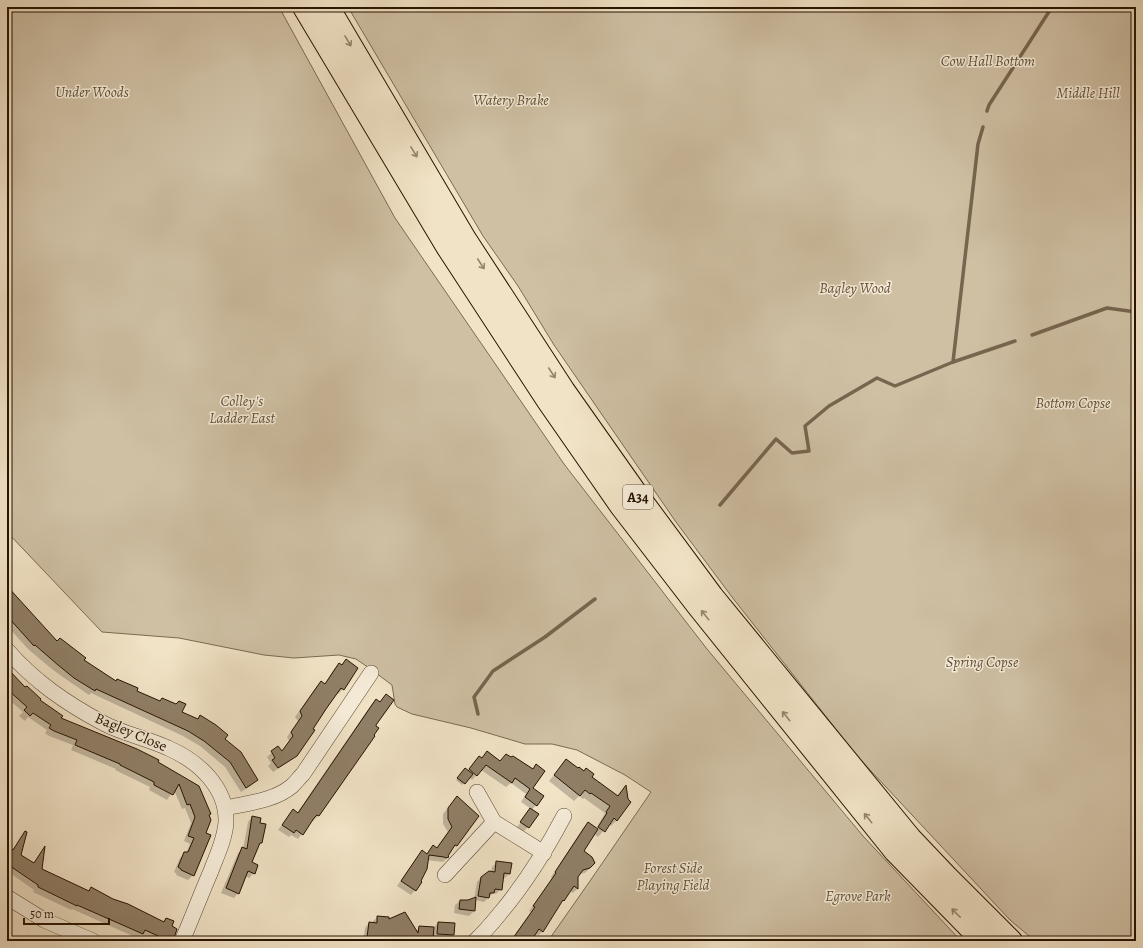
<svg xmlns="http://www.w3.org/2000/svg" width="1143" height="948" font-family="Alegreya,serif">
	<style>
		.green { fill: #cfc0a4; stroke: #7b6a52 }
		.shadow { fill: #0003 }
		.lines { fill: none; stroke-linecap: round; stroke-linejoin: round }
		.stream { stroke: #77654f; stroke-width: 3.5 }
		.building { fill: #907f67; stroke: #271300 }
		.minor-casing { stroke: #5a4732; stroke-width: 16 }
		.highway-casing { stroke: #271300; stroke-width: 24 }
		.minor { stroke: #f6edda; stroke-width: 15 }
		.highway { stroke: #f1e3c6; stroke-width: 22 }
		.oneway { stroke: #96856d }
		.labels { text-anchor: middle; stroke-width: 3; stroke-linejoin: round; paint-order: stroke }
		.shield { fill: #f6edda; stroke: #655441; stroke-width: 1 }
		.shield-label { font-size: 14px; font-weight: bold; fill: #271300 }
		.park-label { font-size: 15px; font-style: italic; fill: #625039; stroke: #f6edda }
		.street-label { font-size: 15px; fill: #271300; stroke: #f6edda }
	</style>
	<rect width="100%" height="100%" fill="#f1e3c6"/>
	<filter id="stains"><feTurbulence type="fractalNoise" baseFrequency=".005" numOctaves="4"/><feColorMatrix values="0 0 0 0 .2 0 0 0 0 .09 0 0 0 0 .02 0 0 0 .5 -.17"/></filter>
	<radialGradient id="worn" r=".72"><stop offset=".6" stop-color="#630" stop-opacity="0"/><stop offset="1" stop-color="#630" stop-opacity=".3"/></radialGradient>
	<g class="green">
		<polygon points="7,7 279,7 395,218 564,464 707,649 863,836 961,941 548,941 590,881 651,792 625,775 577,750 552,744 525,744 471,728 412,714 397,707 395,704 392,685 372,670 356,659 339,655 294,658 264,655 179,638 102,632 7,532"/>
		<polygon points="348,7 1136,7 1136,941 1035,941 1010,920 857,756 732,597 676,522 554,345 518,286 483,236"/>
	</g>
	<g class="shadow">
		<polygon points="7,585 16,596 16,597 57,643 83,661 116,682 135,692 159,702 162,699 181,712 197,720 200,716 223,739 257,780 252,785 241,792 225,767 200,746 183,736 91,693 89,695 70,682 53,670 29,650 7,626"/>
		<polygon points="346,661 343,689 338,694 337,693 296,755 291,760 273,772 268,766 271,763 267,757 278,747 281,752 289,741 287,737 298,721 295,717 316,687 321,683 324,685 334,669 339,664 341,665"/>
		<polygon points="7,669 25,688 60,718 157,763 198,786 208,816 193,875 188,880 176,875 177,874 174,872 180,858 186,853 190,844 184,841 191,823 185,808 182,809 174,790 167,800 149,790 150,787 115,770 116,769 71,750 73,745 49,736 45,733 47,730 28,717 25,721 19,716 23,712 7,698"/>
		<polygon points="386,695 375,725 340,786 318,816 313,821 312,820 298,839 291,835 289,837 278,830 293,810 297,813 371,705 376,700 379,703"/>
		<polygon points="487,753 531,788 537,805 531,810 528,827 523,832 516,827 518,826 531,809 521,802 526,794 511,783 506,787 481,770 472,780 469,777 462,785 456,780 463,771 467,771 475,762 482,759"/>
		<polygon points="566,761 583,772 586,769 591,778 617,796 625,787 617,820 611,826 609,824 598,837 594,834 582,852 590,868 585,873 579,874 577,877 577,889 573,893 570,891 560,904 543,931 538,936 535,933 530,941 510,941 531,912 529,911 552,879 551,877 583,828 588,823 596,829 605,813 584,798 583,799 579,796 574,801 549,781"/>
		<polygon points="452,803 456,845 446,856 448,857 443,862 427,860 415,890 411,895 397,886 418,856 426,854 433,846 436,848 448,832 443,824 443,814"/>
		<polygon points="252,817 259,823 261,842 258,846 251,863 254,873 249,878 245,876 238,893 234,898 221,893 238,853 243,849 248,822"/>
		<polygon points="26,832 20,855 33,864 43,849 41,869 88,891 92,888 113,900 162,922 166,919 171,927 172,941 154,941 141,935 137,938 72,909 71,910 33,892 34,890 7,871 7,847 12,850"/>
		<polygon points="497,862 510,873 505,878 502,878 501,889 496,894 493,893 484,902 475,900 474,911 469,916 454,913 455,905 460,901 468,901 474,899 477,882 481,877 491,872 492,867"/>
		<polygon points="378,917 416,931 420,927 433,928 438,923 453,935 448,939 432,938 430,941 358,941 364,935 365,928 369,923 373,924 373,921"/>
		<polygon points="27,935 36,941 21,941"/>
		<polygon points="205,936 219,941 200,941"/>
	</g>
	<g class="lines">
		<g class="stream">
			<polyline points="987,111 989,105 1052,7"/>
			<polyline points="1032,335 1107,308 1136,312"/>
			<polyline points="953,362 978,144 983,127"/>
			<polyline points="720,505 776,439 792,453 809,451 805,426 829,406 877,378 895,386 953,362 1015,341"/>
			<polyline points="478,714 474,697 493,671 545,637 595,599"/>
		</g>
	</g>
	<g class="building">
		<polygon points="7,586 57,641 60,638 86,658 84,660 116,681 117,679 138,688 137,691 160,701 162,698 176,704 179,701 186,704 182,712 198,719 200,715 216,725 228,735 225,739 241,752 258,780 246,788 230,762 204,741 188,731 96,689 95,691 74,678 58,665 35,645 34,646 7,616"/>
		<polygon points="346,659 358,668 344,690 341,688 326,709 313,729 315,730 297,756 278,768 272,760 275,758 271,751 278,746 282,751 293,736 291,732 302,716 300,711 321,681 325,684 339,663 342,665"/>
		<polygon points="7,668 25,687 27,686 41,699 40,700 63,716 61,718 137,749 159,760 158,762 199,786 211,814 209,815 211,820 206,833 211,835 194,876 181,870 181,869 178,867 184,852 188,852 194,838 188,836 195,817 190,804 187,805 179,784 173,795 154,785 154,782 120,765 120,764 75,745 77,740 54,731 49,728 51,725 33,713 30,716 24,710 27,707 7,689"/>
		<polygon points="386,694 394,700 376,725 376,726 379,728 374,735 375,736 319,816 317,815 314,818 303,835 296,830 294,833 282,825 293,809 298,813 376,699 380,702"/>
		<polygon points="487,751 500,761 506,754 511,757 513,756 533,769 536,764 545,771 533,788 544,796 537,806 525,797 530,789 515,778 512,783 486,765 477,776 469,769 479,756 482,758"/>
		<polygon points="566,759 578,768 579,767 584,771 586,768 594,774 592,777 618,796 626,785 628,799 631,802 617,821 614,818 605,832 598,827 607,813 606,812 610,806 591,793 590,794 585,790 580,796 554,775"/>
		<polygon points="465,768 473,774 465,784 457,778"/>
		<polygon points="457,796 479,816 457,846 455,845 448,856 449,857 446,858 444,857 429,855 427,869 421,881 422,882 416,891 401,881 422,850 427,854 433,845 437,848 452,827 448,819 448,808"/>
		<polygon points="530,808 539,814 529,828 520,822"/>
		<polygon points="252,816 261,818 260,823 266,824 262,843 260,843 252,862 258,865 255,874 248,871 239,894 226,888 242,847 247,849"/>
		<polygon points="588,822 598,829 584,851 592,857 595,863 590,868 583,870 578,877 578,889 574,886 564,901 563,900 543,932 539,929 531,941 511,941 535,907 533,906 556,873 555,872"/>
		<polygon points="25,831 27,832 21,855 34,863 45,846 42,869 89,891 91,887 113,899 128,904 164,922 166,918 174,921 172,926 177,929 173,941 169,941 145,930 143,934 77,905 77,906 38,887 38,885 7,864 7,846 13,850"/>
		<polygon points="496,861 512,863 510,874 504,873 502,890 495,889 494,893 490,893 489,898 478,896 481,877 489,871 495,872"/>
		<polygon points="476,897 475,911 459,909 460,900 468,900"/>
		<polygon points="405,912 418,933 419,926 434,927 433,940 422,939 424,941 414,941 367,937 369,922 377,923 377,916 389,917 389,919"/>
		<polygon points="438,922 455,923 454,935 437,934"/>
	</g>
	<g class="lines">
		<g class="minor-casing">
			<g id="minor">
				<path d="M7,650C35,682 66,703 103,723C123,734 147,738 168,748C198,761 227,787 226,822C225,839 217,855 211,871C201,894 192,918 182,941"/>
				<polyline points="477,792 494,822 544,853"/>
				<path d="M226,808C248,803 274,801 292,786C296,782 299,778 303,774L371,673"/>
				<polyline points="445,875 494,822"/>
				<polyline points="7,897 44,920 93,941"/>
				<path d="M475,941C485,932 493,922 502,911C526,882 546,850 564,816"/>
			</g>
		</g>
		<g class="highway-casing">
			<g id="highway">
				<polyline points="304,7 448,248 548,401 621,506 698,606 895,851 983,941"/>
				<polyline points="328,7 465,239 564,391 638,496 712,596 910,838 947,877 1011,941"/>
			</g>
		</g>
		<use href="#minor" class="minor"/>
		<use href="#highway" class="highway"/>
	</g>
	<defs><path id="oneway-shaft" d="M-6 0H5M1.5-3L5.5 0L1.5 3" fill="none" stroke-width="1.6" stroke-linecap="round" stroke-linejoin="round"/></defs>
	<g class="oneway">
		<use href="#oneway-shaft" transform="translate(348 41) rotate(59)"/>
		<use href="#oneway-shaft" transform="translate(414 152) rotate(59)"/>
		<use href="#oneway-shaft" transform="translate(481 264) rotate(57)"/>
		<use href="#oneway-shaft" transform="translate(552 373) rotate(57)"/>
		<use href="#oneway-shaft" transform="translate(705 615) rotate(-129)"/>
		<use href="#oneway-shaft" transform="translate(786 716) rotate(-129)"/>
		<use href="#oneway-shaft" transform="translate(868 818) rotate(-129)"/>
		<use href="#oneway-shaft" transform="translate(956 913) rotate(-135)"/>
	</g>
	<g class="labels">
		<rect class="shield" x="623" y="485" width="30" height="24" rx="3"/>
		<g class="shield-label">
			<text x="638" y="502">A34</text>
		</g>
		<g class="park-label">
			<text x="988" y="66">Cow Hall Bottom</text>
			<text x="92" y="97">Under Woods</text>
			<text x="1088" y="98">Middle Hill</text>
			<text x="511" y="105">Watery Brake</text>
			<text x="855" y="293">Bagley Wood</text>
			<text x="242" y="406">Colley's<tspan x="242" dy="17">Ladder East</tspan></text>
			<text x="1073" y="408">Bottom Copse</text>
			<text x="982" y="667">Spring Copse</text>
			<text x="673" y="873">Forest Side<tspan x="673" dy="17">Playing Field</tspan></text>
			<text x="858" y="901">Egrove Park</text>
		</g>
		<g class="street-label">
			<text transform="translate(131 732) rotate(23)" y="5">Bagley Close</text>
		</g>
	</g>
	<rect width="1143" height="948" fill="none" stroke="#f1e3c6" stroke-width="24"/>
	<rect x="8" y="8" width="1127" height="932" fill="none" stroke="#271300" stroke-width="2"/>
	<rect x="12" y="12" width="1119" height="924" fill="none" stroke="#271300"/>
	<path d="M24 918v6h85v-6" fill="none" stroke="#271300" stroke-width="2"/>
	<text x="30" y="918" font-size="12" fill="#271300" stroke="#f6edda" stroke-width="3" paint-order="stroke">50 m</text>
	<rect width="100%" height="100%" filter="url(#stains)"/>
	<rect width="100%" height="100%" fill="url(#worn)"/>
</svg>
